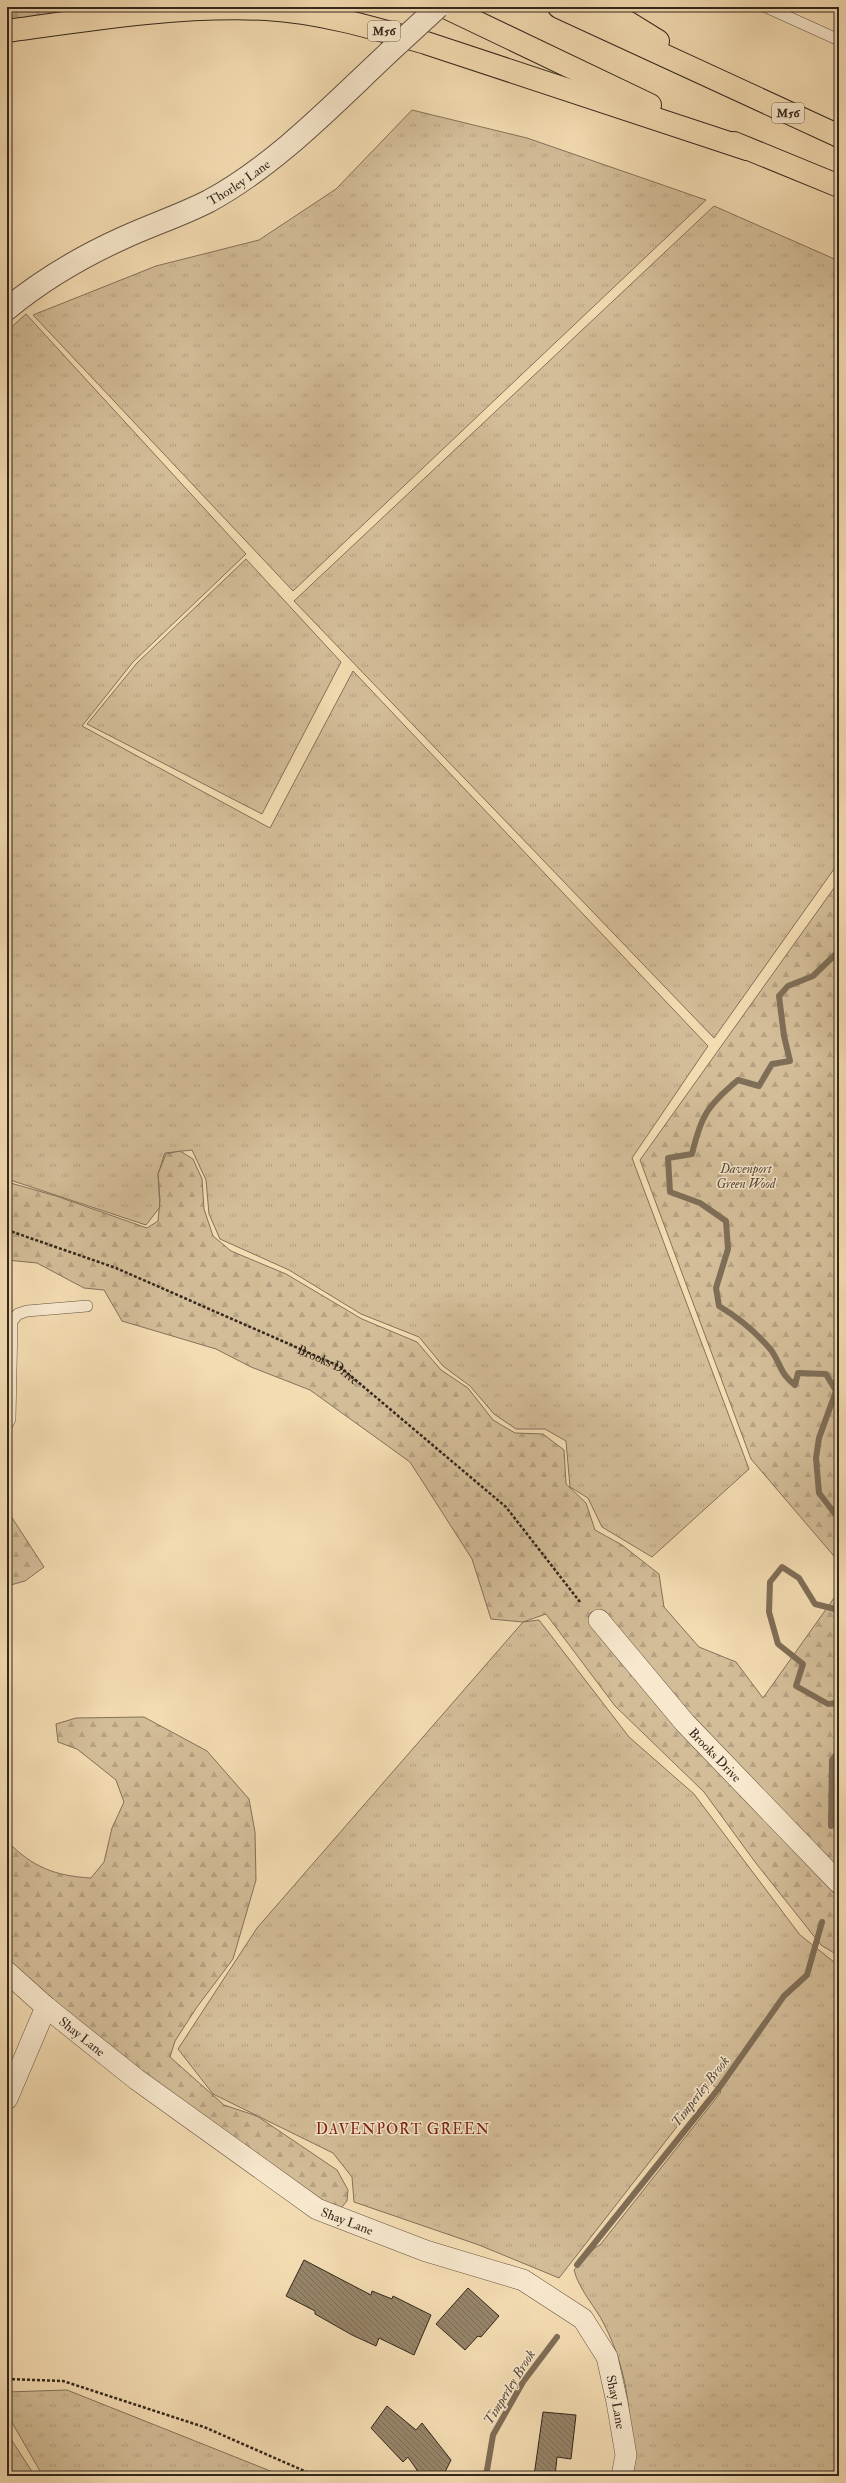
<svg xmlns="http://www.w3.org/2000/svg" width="846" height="2483" font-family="'IM FELL Double Pica',serif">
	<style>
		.grass { fill: url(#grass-tufts); stroke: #83725a }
		.forest { fill: url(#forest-firs); stroke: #83725a }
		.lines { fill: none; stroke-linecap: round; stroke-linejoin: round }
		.stream { stroke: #7f6e57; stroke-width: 6 }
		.building { fill: url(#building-back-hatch); stroke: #33271c }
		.service-casing { stroke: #635442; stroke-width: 12 }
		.minor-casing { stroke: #635442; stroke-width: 22 }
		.tertiary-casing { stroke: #635442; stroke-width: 24 }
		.motorway-casing { stroke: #33271c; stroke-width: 24 }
		.path { stroke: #33271c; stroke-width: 2.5; stroke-dasharray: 3 2; stroke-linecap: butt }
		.service { stroke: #f8e8cd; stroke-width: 11 }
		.minor { stroke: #f8e8cd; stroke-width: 21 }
		.tertiary { stroke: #f8e8cd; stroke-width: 22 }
		.motorway { stroke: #f4dcb2; stroke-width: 22 }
		.tertiary-bridge-casing { stroke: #635442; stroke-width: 24; stroke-linecap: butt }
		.tertiary-bridge { stroke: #f8e8cd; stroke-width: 22 }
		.labels { text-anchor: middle; stroke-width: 3; stroke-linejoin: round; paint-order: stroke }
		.shield { fill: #f8e8cd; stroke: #6e6151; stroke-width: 1 }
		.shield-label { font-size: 12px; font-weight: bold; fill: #33271c }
		.street-label { font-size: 13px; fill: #33271c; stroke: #f8e8cd }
		.park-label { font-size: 13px; font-style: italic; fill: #5b4c3b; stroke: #f8e8cd }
		.water-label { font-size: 14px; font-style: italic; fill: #594b3a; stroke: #f8e8cd }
		.quarter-label { font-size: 15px; letter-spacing: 1px; fill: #7a1f14; stroke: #f8e8cd }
	</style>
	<defs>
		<pattern id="grass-tufts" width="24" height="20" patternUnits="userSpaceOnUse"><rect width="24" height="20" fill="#d3bd98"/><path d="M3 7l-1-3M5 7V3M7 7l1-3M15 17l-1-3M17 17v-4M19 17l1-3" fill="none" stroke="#b6a282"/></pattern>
		<pattern id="forest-firs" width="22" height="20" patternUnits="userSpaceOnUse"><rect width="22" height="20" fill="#d3bd98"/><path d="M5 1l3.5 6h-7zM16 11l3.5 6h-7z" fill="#b6a282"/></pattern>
		<pattern id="building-back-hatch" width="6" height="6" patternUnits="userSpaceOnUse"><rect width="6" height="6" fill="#97856a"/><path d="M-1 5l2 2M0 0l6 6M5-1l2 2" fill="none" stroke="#7c6d56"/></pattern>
	</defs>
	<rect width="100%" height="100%" fill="#f4dcb2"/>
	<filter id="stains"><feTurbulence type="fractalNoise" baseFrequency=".005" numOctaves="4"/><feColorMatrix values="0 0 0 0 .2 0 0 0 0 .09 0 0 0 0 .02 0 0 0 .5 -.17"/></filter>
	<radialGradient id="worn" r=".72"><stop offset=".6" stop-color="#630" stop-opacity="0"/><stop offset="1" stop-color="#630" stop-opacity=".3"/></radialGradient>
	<g class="grass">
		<polygon points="412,110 527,138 706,200 293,591 33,315 156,266 259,240 336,189"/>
		<polygon points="714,206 839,261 839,862 714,1038 294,601"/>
		<polygon points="26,314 246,554 133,662 82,726 270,828 353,671 708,1046 632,1158 749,1469 652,1557 602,1527 588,1498 570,1487 566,1441 545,1429 516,1429 494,1414 470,1386 443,1366 419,1337 361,1314 289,1270 220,1239 209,1214 206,1180 192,1150 165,1153 158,1174 160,1207 146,1225 7,1179 7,331"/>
		<polygon points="246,559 341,662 262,814 87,724 137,663"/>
		<path d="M539,1620L629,1737L694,1794L800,1935L839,1966V2476H629C633,2421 629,2373 604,2324C595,2306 579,2290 574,2270L596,2247L600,2245L721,2092L711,2083L559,2278L479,2245L354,2202L352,2177L333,2153L213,2094L178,2049L257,1928L523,1622Z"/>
		<polygon points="67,2390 283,2476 43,2476 7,2414 7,2392"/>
		<polygon points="7,2433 31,2470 33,2476 7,2476"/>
	</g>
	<g class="forest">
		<polygon points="7,7 106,7 7,21"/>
		<polygon points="839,881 839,1562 751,1459 640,1160"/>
		<polygon points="180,1151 193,1159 202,1179 204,1209 213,1236 231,1251 286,1274 362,1319 417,1342 441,1370 468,1388 493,1420 515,1433 543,1434 564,1450 566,1484 586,1503 595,1530 622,1545 659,1574 664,1607 699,1647 736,1662 763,1698 839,1591 839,1956 821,1945 755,1862 704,1792 615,1706 546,1614 523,1622 491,1619 472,1559 410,1462 310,1390 251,1367 216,1349 122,1321 104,1290 84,1288 37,1263 7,1260 7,1182 56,1196 147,1228 158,1221 160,1200 158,1174 166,1154"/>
		<polygon points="7,1510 44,1567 25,1581 7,1586"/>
		<path d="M144,1717L207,1751L249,1799L255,1832L256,1880L233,1959L197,2007L175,2041L170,2057L224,2105L257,2116L337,2170L348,2190L347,2201L334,2216L7,1972V1841C32,1867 55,1876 91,1878L104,1862L112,1828L124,1802L116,1780L77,1749L58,1742L56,1724L76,1718Z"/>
	</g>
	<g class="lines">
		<g class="stream">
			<path d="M839,951L813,976L788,986L779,996L784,1036L790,1061L772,1064L759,1086L738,1080C707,1106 701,1116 692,1154L668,1158L670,1192L700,1203L726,1221L728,1249L716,1288L719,1306C739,1318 756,1332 771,1350C781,1364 780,1374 795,1385L798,1373L826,1374L836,1391L819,1438L816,1458L819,1493L839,1519"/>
			<polyline points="839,1610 815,1604 799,1578 782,1567 770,1582 769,1612 778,1644 803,1664 796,1686 828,1704 839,1703"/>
			<polyline points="831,1826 832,1760 839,1751"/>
			<polyline points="577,2265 719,2088 784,1996 807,1975 822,1922"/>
			<polyline points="486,2476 493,2435 523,2382 557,2337"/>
		</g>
	</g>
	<g class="building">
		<polygon points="304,2260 371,2295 372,2291 392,2299 393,2296 431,2315 414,2355 379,2338 376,2346 352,2335 315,2314 315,2311 286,2296"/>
		<polygon points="468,2288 499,2316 481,2337 478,2336 465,2350 436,2324"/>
		<polygon points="387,2406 416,2430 422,2423 451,2460 443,2476 421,2476 408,2457 403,2462 371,2428"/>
		<polygon points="543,2412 576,2415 571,2459 557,2457 555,2476 534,2476"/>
	</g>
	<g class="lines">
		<g class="service-casing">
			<g id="service">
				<polyline points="766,7 839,40"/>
				<polyline points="7,1425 10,1419 12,1321 18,1314 27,1311 87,1306"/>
			</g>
		</g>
		<g class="minor-casing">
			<g id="minor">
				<path id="s2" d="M599,1620L685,1723L839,1883"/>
				<path id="s3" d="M7,1972L46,2007L136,2079L317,2209L426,2251L523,2280L583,2319L607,2357L617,2402L626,2455L622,2476"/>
				<polyline points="7,2099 46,2007"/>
			</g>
		</g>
		<g class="tertiary-casing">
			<g id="tertiary">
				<path id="s4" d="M7,309C42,280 81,257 123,238C151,225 182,215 209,201C282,161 340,97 400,42"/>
			</g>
		</g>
		<g class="motorway-casing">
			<g id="motorway">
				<polyline points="445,7 650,105"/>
				<polyline points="559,7 839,136"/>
				<polyline points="603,7 658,41"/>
				<path d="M7,31C93,19 179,5 266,9C320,12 374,28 426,43L747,149"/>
				<polyline points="734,143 839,186"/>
			</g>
		</g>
		<g class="path">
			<path id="s1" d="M7,1230L116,1268L339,1366L506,1507L580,1602"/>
			<polyline points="7,2379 63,2381 204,2427 316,2476"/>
		</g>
		<use href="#service" class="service"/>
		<use href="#minor" class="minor"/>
		<use href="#tertiary" class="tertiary"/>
		<use href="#motorway" class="motorway"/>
		<g class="tertiary-bridge-casing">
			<polyline id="tertiary-bridge" points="400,42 438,7"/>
		</g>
		<use href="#tertiary-bridge" class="tertiary-bridge"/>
	</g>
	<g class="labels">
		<g class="shield">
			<rect x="368" y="21" width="32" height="20" rx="3"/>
			<rect x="772" y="103" width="32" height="20" rx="3"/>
		</g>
		<g class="shield-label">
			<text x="384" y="35">M56</text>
			<text x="788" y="117">M56</text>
		</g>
		<g class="street-label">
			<text dy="5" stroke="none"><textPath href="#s4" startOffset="265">Thorley Lane</textPath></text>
			<text dy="5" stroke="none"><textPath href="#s1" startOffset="349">Brooks Drive</textPath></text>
			<text dy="5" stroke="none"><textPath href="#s2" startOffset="178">Brooks Drive</textPath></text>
			<text dy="5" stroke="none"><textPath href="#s3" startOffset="99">Shay Lane</textPath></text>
			<text dy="5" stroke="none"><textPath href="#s3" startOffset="423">Shay Lane</textPath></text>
			<text dy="5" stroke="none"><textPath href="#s3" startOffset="771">Shay Lane</textPath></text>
		</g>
		<g class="park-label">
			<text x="746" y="1173">Davenport<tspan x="746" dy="15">Green Wood</tspan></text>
		</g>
		<g class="water-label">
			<text transform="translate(700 2091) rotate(-52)" y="5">Timperley Brook</text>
			<text transform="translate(509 2387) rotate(-58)" y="5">Timperley Brook</text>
		</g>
		<g class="quarter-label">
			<text x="403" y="2134">DAVENPORT GREEN</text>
		</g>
	</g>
	<rect width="846" height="2483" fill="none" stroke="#f4dcb2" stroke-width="24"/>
	<rect x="8" y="8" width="830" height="2467" fill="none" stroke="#33271c" stroke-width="2"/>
	<rect x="12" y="12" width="822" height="2459" fill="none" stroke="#33271c"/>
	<rect width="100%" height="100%" filter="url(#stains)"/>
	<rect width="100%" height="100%" fill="url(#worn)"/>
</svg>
